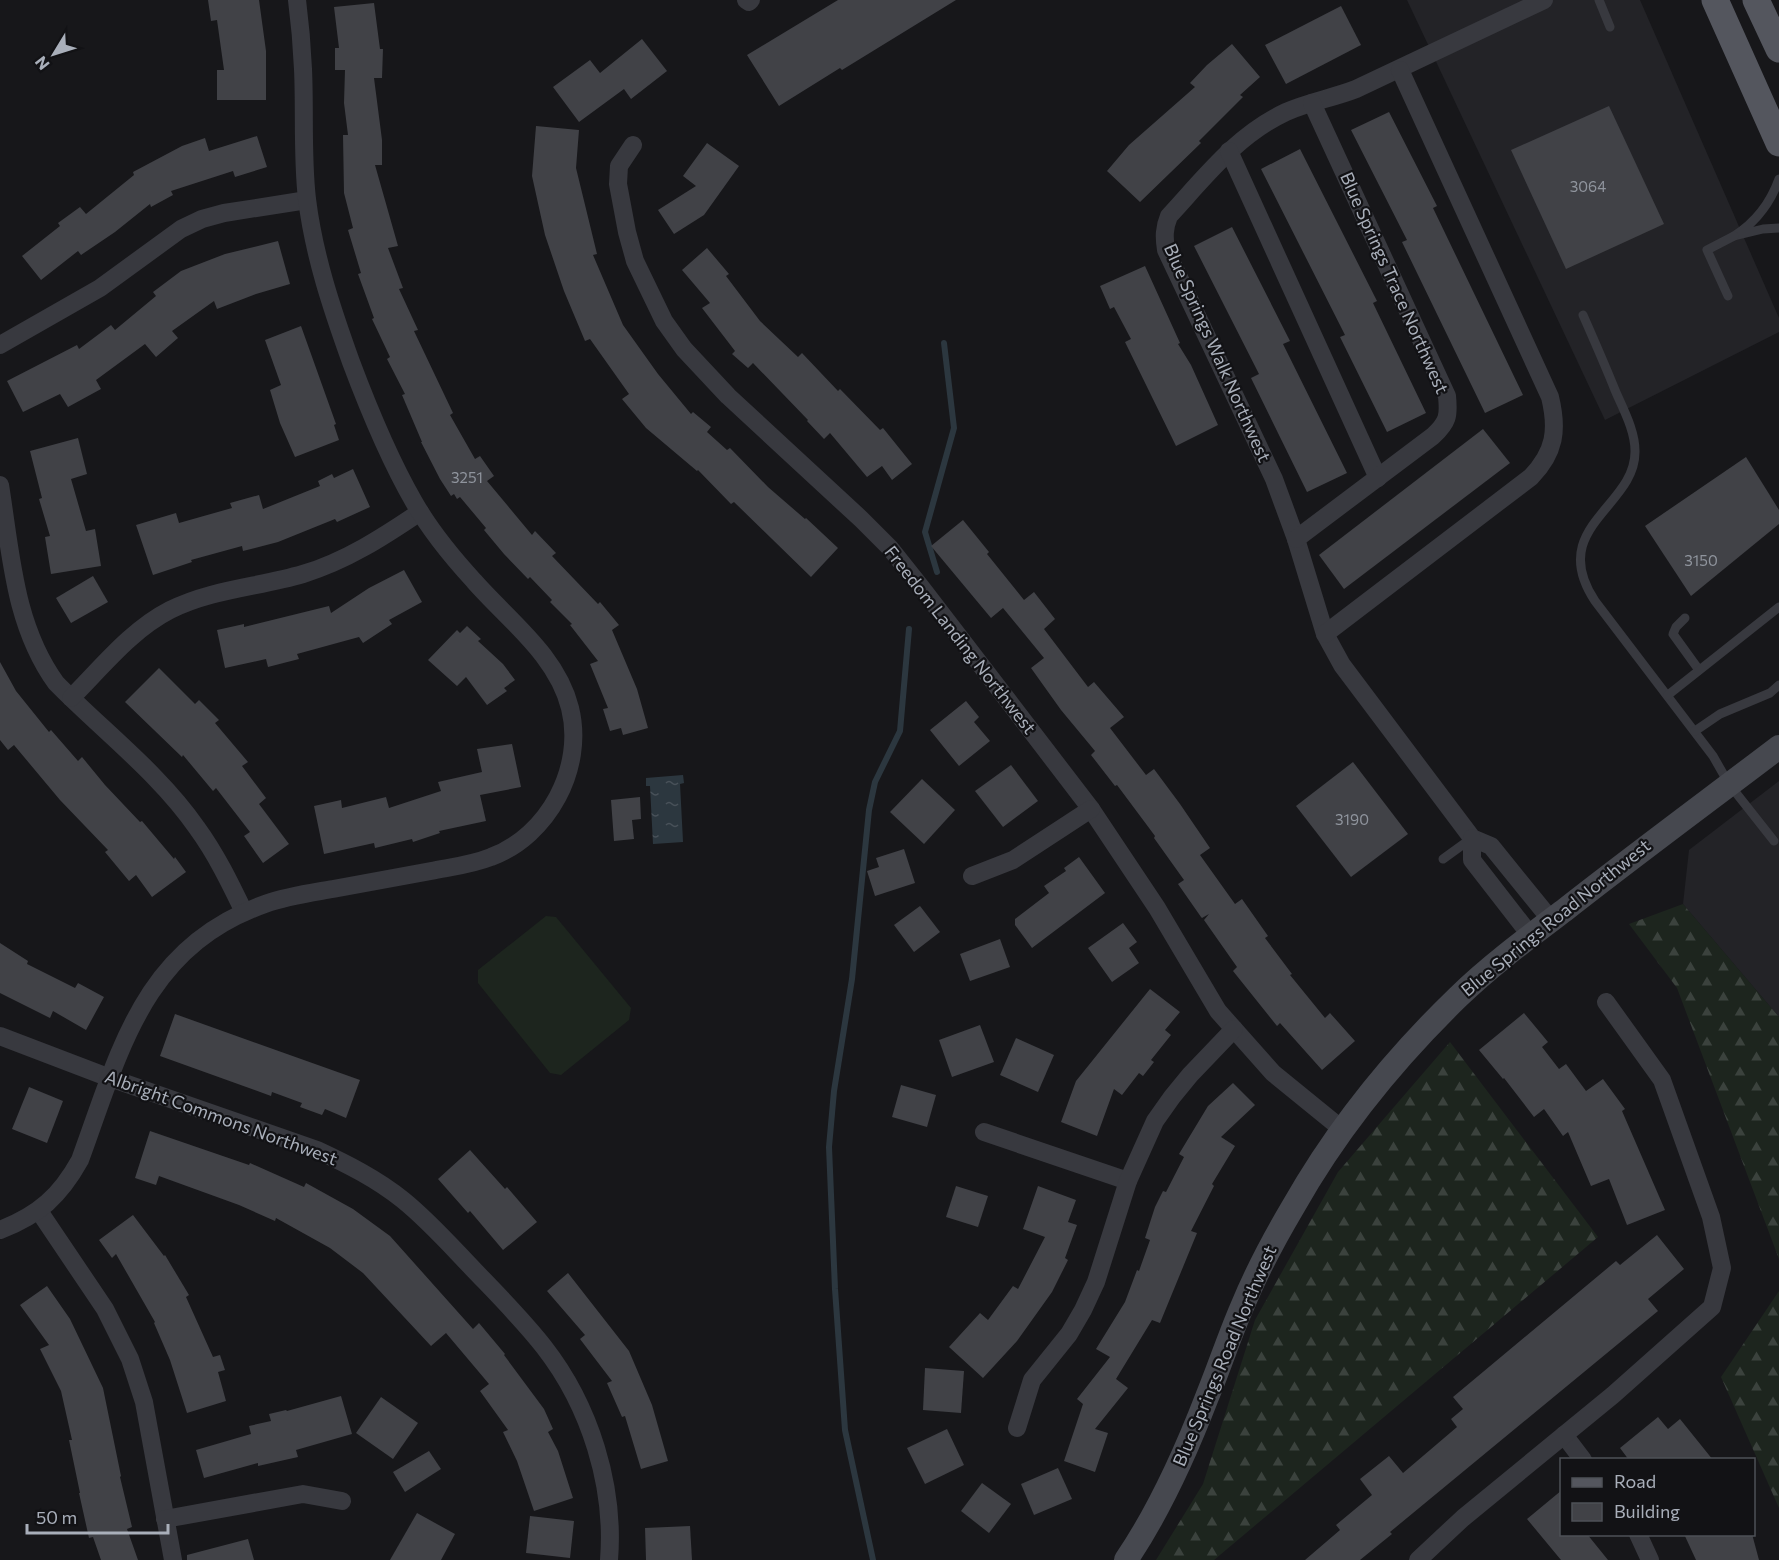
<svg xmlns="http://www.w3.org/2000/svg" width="1779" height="1560" font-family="Commissioner,sans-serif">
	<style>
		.built { fill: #232327 }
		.forest { fill: url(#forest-firs) }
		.garden { fill: #1d251e }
		.water { fill: url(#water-ripples) }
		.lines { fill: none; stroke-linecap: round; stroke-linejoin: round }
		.stream { stroke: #2c373f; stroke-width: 6 }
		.building { fill: #414247 }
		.lane { stroke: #38393f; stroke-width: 9 }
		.street { stroke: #38393f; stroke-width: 18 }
		.secondary { stroke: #46484f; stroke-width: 24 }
		.primary { stroke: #54565e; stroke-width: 27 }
		.labels { text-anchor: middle; stroke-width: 4.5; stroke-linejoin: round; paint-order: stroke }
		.number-label { font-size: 15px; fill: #8f949d }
		.street-label { font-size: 18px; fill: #a9afba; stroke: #121215 }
	</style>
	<defs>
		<pattern id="forest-firs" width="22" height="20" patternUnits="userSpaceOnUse" patternTransform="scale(1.5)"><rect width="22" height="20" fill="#1d251e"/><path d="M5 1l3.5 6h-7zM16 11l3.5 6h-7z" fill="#3b423d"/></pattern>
		<pattern id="water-ripples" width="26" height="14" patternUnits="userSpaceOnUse" patternTransform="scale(1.5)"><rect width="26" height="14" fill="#2c373f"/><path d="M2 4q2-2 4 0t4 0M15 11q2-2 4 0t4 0" fill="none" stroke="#485159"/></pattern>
	</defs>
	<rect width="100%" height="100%" fill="#17171a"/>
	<g class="built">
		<polygon points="1407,0 1640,0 1779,318 1779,332 1605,420"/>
		<polygon points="1779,781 1779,1017 1683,904 1689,850"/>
	</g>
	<g class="forest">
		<polygon points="1683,904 1779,1017 1779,1259 1677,988 1629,924"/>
		<polygon points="1450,1042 1598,1237 1214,1560 1156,1560 1203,1484 1255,1320 1338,1172"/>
		<polygon points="1779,1291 1779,1508 1721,1377"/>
	</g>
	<polygon class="garden" points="546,916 556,917 631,1008 629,1020 561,1075 550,1073 478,983 478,970"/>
	<polygon class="water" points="683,775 684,783 680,784 683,842 653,844 650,786 646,786 646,778"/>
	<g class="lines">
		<g class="stream">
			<polyline points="937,572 925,532 954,428 944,343"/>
			<polyline points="873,1560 845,1430 835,1289 829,1147 834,1091 852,979 869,810 875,782 900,731 909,629"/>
		</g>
	</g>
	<g class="building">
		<polygon points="208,0 259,0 266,51 266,100 217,100 217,70 224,70 217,20 211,21"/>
		<polygon points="838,0 956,0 842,70 840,68 779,106 747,55"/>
		<polygon points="374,3 380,49 383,49 382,78 374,78 382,140 382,165 375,165 398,246 388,248 403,288 399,289 418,330 414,331 453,413 450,415 475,459 480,456 494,476 487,481 532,535 535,531 556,553 552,556 598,604 600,602 619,625 612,630 637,689 648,728 623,735 621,728 610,731 603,709 608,708 590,664 598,661 570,625 572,624 550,602 552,600 530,577 528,579 504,554 484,530 486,528 460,497 457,499 454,494 451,496 440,479 421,442 422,442 402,395 405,394 387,359 390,357 372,319 374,318 358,274 361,273 348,230 353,228 344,193 343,135 348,135 344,103 345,70 335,70 335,48 339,48 334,7"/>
		<polygon points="1341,6 1361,45 1286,84 1265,45"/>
		<polygon points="642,39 667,71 631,99 624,89 579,122 553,87 590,60 600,73"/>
		<polygon points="1232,44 1260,77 1240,95 1243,97 1199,141 1201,143 1140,202 1107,171 1129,145 1195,87 1190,83 1207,65"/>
		<polygon points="1609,106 1664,224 1566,269 1511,150"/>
		<polygon points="1389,112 1437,206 1433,208 1523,395 1485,413 1402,242 1407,240 1351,130"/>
		<polygon points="536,126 579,130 576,168 597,254 593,255 623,325 658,374 691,414 693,412 711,427 707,432 727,450 730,448 768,487 805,519 806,518 838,548 811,577 734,502 731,504 698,470 697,471 646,428 622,399 629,394 590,339 585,341 564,291 545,235 532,176"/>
		<polygon points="257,136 267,167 235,177 233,171 171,191 173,195 151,207 150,204 115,232 81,255 78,251 41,280 22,256 60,226 58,223 80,207 86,214 134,175 133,172 182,146 205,138 209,151"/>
		<polygon points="707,143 739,166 704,215 674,234 658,210 696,186 683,176"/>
		<polygon points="1300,149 1377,301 1373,303 1426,413 1387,432 1340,337 1345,335 1261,169"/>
		<polygon points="1232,227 1290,341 1283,344 1347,473 1307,492 1251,378 1259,374 1194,246"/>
		<polygon points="278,241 290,284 256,294 217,309 214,301 172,331 178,338 156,357 145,344 96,380 101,389 68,407 60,394 23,412 7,381 77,345 79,349 111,325 115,330 156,296 153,292 181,271 225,254"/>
		<polygon points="707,248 729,274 726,276 760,321 798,357 802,353 838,391 840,389 880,430 883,428 912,464 892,480 882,466 867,477 830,433 824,439 807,421 808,420 753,363 748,368 732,354 735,351 702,308 710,303 682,270"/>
		<polygon points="1145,266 1180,343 1178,344 1191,365 1218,425 1176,446 1125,342 1131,339 1114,307 1110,309 1100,286"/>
		<polygon points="301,326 336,424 334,425 339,440 295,457 280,423 270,390 281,385 265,340"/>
		<polygon points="1483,429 1510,463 1344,589 1319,555"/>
		<polygon points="78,438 87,474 71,479 86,531 95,529 101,566 51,574 45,537 50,536 39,499 42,498 30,451"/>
		<polygon points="1746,457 1779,510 1779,524 1691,596 1645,526"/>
		<polygon points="353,469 370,507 337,522 335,519 278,542 243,551 242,546 191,560 192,562 153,575 136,525 176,513 179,523 232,508 230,503 259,495 263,509 320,486 318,481 332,474 334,478"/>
		<polygon points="963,520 989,552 987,554 1024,600 1034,592 1055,619 1044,629 1088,687 1094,682 1124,717 1110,728 1146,775 1154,769 1180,804 1210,848 1200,855 1235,904 1242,899 1268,936 1265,938 1292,974 1290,975 1325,1018 1330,1013 1355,1041 1322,1070 1280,1023 1277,1026 1233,971 1237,967 1204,920 1209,914 1202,918 1201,917 1178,884 1184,880 1154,838 1155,836 1117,785 1115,786 1091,755 1095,751 1061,710 1031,668 1044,658 1003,608 991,618 931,546"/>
		<polygon points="404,570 422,602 389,620 392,624 363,643 359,637 297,654 299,659 268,667 266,659 225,668 217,630 244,624 244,627 329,606 331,613 369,588"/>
		<polygon points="93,576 108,602 71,623 56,598"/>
		<polygon points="467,626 481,639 478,641 503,664 515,680 504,688 507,691 487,705 466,677 457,686 428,660 457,630 460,633"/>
		<polygon points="0,662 16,691 49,732 51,730 78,761 82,757 105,785 140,822 142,821 174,859 175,857 186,872 152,897 136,875 129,881 105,852 108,850 60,800 14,745 8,750 0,740"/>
		<polygon points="159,668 195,704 199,700 219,720 215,723 248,762 242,766 266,798 259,804 289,844 263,863 244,836 250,832 216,788 213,791 183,755 182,757 125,702"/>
		<polygon points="966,701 979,717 974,722 990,741 959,766 930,730"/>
		<polygon points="512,744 521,787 480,795 486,821 439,831 440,833 413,842 412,839 375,848 374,843 324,854 314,806 341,800 342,808 386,797 389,808 441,791 438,782 482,772 477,749"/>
		<polygon points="1353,762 1408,834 1351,877 1296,806"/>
		<polygon points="1011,765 1038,801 1003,827 975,791"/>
		<polygon points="922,779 955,810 924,844 890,812"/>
		<polygon points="640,797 641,819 632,820 634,839 614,841 611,800"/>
		<polygon points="904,849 915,883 875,896 867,871 879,867 876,858"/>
		<polygon points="1079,857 1105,893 1032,948 1015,925 1015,919 1049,893 1044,886 1066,871 1064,868"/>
		<polygon points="920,906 940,932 914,952 894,925"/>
		<polygon points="1123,923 1137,942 1129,948 1139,963 1112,982 1088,948"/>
		<polygon points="1000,939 1010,967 970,981 960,954"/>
		<polygon points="0,943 28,961 27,964 75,988 78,983 104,997 86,1030 53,1011 50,1018 0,993"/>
		<polygon points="1150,989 1180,1012 1165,1030 1171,1035 1151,1060 1154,1062 1143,1076 1139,1073 1122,1095 1114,1089 1097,1136 1061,1122 1076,1081"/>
		<polygon points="1524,1013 1548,1042 1542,1047 1559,1069 1566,1064 1586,1091 1603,1079 1625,1109 1622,1111 1665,1210 1627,1225 1609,1179 1591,1186 1568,1132 1563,1136 1544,1109 1534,1117 1504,1078 1503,1079 1479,1050"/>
		<polygon points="175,1014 360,1080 346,1118 325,1109 322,1115 300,1107 302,1103 272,1092 271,1096 160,1056"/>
		<polygon points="980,1025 994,1062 952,1077 939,1040"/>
		<polygon points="1016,1038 1054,1055 1038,1092 1000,1075"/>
		<polygon points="1233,1083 1255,1105 1221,1137 1235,1146 1212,1184 1214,1186 1191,1231 1197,1233 1160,1323 1152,1320 1116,1379 1128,1388 1095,1429 1108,1433 1095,1472 1064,1461 1083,1404 1077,1399 1110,1357 1096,1349 1125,1302 1137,1270 1139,1271 1150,1240 1145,1238 1155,1207 1163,1191 1166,1192 1184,1157 1179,1154 1208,1106"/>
		<polygon points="901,1085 936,1095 927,1127 892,1117"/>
		<polygon points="29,1087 63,1101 47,1143 12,1129"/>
		<polygon points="150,1131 249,1165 250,1163 304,1187 306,1183 353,1209 390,1236 473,1329 479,1323 505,1354 504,1355 544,1409 553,1429 548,1432 558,1451 573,1498 534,1511 517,1461 503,1432 508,1430 480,1391 489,1384 446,1333 431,1346 363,1273 330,1248 276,1218 275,1221 239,1205 159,1176 156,1185 135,1178"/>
		<polygon points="470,1150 505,1189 507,1187 537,1222 503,1250 470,1211 468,1213 438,1179"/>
		<polygon points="956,1186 988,1196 978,1227 946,1217"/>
		<polygon points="1038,1186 1076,1200 1068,1222 1077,1225 1065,1258 1068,1260 1052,1292 1017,1341 983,1378 949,1347 980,1313 988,1320 1013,1286 1018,1289 1045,1237 1023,1229"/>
		<polygon points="133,1215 164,1256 165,1255 189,1295 186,1297 213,1357 220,1355 225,1370 218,1372 226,1401 187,1413 170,1360 154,1323 155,1322 116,1254 112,1258 99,1240"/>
		<polygon points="1657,1235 1684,1269 1648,1299 1658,1311 1390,1532 1392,1534 1360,1560 1305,1560 1340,1530 1336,1525 1372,1495 1360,1479 1389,1456 1403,1473 1457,1427 1451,1419 1463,1409 1453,1397 1616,1261 1620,1265"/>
		<polygon points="568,1273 629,1351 652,1405 668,1461 641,1469 625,1416 622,1417 607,1383 612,1381 580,1339 585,1335 547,1291"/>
		<polygon points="47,1286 70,1319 103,1388 121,1476 120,1477 132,1527 127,1529 138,1560 101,1560 93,1537 89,1538 79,1493 80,1493 69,1440 72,1440 61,1391 40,1349 49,1345 20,1305"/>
		<polygon points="925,1368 964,1371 961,1413 923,1410"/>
		<polygon points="341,1396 352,1434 296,1450 298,1457 258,1466 258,1463 204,1478 196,1450 251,1434 249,1426 271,1421 269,1414 286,1410 287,1411"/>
		<polygon points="381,1397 418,1423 393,1459 356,1433"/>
		<polygon points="1658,1417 1668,1429 1680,1419 1713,1460 1629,1460 1620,1448"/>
		<polygon points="947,1429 964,1465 925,1484 907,1448"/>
		<polygon points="429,1451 441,1469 405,1492 393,1472"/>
		<polygon points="1058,1468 1072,1499 1034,1515 1021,1484"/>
		<polygon points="982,1483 1011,1504 989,1533 961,1511"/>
		<polygon points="1562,1490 1562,1534 1587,1534 1608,1560 1561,1560 1527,1519"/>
		<polygon points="417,1513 455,1534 441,1560 390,1560"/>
		<polygon points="530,1516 574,1521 570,1558 526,1553"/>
		<polygon points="690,1526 692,1560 646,1560 645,1528"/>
		<polygon points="1684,1534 1752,1534 1759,1560 1696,1560"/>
		<polygon points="248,1539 254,1560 187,1560 187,1555"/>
	</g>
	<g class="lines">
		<g class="lane">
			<polyline points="1599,0 1610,27"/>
			<path d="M1779,179C1770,204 1756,222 1734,236L1763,229L1779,228"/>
			<polyline points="1728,296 1707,250 1734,236"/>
			<path d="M1583,315C1594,340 1605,365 1615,390C1623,409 1635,430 1635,451C1636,507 1546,527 1595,601L1713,756L1729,784L1774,841"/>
			<polyline points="1685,618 1676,627 1673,634 1699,670"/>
			<polyline points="1668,695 1779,607"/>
			<polyline points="1695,731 1720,714 1770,693 1779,685"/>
			<polyline points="1443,859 1472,838"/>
		</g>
		<g class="street">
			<polyline points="746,0 749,2 751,0"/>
			<path d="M1544,0L1356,89C1333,98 1308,102 1286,112C1237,135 1205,177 1169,216C1164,228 1164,237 1166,250L1274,479L1296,539L1325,634L1342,665L1472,838L1491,846L1551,920"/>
			<polyline points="633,145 619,166 618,184 627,232 635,261 649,290 664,321 684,349 728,396 861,519 890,548 921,587 1091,809 1157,908 1218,1011 1273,1073 1343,1130"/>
			<polyline points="1229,151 1378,478"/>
			<polyline points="0,345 100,288 181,229 202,219 224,213 307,200"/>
			<path d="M0,485C11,553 14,625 56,683C102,730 160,774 197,828C216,854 230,883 244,912"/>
			<path d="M1296,539L1433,436C1448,422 1449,416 1447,396L1312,103"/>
			<path d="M1325,634L1531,477C1555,452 1558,430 1550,397L1400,70"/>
			<path d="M71,698C102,667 131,630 170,610C212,589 259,587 303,574C346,561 383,537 420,512"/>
			<polyline points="1472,838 1472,860 1531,936"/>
			<polyline points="972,876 1013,860 1091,809"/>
			<path d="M0,1036L110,1078L317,1150C347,1164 377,1179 403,1200C429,1221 451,1246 474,1270C498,1295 523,1320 544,1347C590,1406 615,1486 609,1560"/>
			<polyline points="984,1132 1128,1181"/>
			<polyline points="39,1211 105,1309 130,1359 144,1402 173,1560"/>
			<path d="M0,1230C39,1215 60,1196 80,1160C120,1051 143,947 265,904C287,896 310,893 333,889C365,883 398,877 431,871C451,867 471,865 491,857C548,836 585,768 570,708C557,655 508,620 474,581C452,557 430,530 414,502C388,457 369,410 351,362C332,309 314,256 307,199C302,156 305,112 303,69C302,46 300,23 297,0"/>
			<polyline points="1017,1428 1032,1380 1069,1334 1083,1310 1096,1282 1128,1181 1155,1121 1172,1097 1190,1075 1234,1029"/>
			<polyline points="1564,1435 1583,1460"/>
			<polyline points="165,1519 303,1494 342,1501"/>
			<polyline points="1638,1534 1650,1560"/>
			<polyline points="1418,1560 1463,1518 1613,1395 1712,1307 1722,1268 1711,1217 1662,1080 1606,1002"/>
		</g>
		<path class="secondary" d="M1126,1560C1160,1510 1185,1454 1207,1397C1219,1368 1229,1337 1242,1307C1256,1273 1274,1239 1293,1207C1336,1131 1395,1058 1458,997C1491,965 1529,937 1566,909C1636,854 1708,801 1779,747"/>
		<g class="primary">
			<polyline points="1715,0 1779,143"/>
			<polyline points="1756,0 1779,49"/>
		</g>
	</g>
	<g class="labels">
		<g class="number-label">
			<text x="1588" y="192">3064</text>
			<text x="467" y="483">3251</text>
			<text x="1701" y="566">3150</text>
			<text x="1352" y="825">3190</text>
		</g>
		<g class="street-label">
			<text transform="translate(1394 283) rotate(66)" y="6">Blue Springs Trace Northwest</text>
			<text transform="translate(1217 353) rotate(66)" y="6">Blue Springs Walk Northwest</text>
			<text transform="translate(960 640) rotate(52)" y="6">Freedom Landing Northwest</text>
			<text transform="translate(1556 918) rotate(-39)" y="6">Blue Springs Road Northwest</text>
			<text transform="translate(221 1118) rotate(20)" y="6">Albright Commons Northwest</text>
			<text transform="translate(1225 1356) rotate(-67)" y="6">Blue Springs Road Northwest</text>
		</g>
	</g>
	<rect x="1560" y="1458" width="195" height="78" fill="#121215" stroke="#4e5157" stroke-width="1.5"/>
	<rect x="1572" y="1478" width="30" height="9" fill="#54565e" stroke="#4e5157" stroke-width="1.5"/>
	<text x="1614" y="1488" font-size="18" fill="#a9afba">Road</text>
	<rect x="1572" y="1503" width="30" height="18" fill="#414247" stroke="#4e5157" stroke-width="1.5"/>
	<text x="1614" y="1518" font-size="18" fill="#a9afba">Building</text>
	<g transform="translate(54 54) rotate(232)" stroke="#121215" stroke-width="4.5" paint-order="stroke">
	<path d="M0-4.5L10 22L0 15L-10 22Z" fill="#a9afba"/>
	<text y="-9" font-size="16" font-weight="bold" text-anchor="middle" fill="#a9afba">N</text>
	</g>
	<path d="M27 1524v9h141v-9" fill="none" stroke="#a9afba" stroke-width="3"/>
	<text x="36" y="1524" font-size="18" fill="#a9afba" stroke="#121215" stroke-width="4.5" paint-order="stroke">50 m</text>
</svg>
